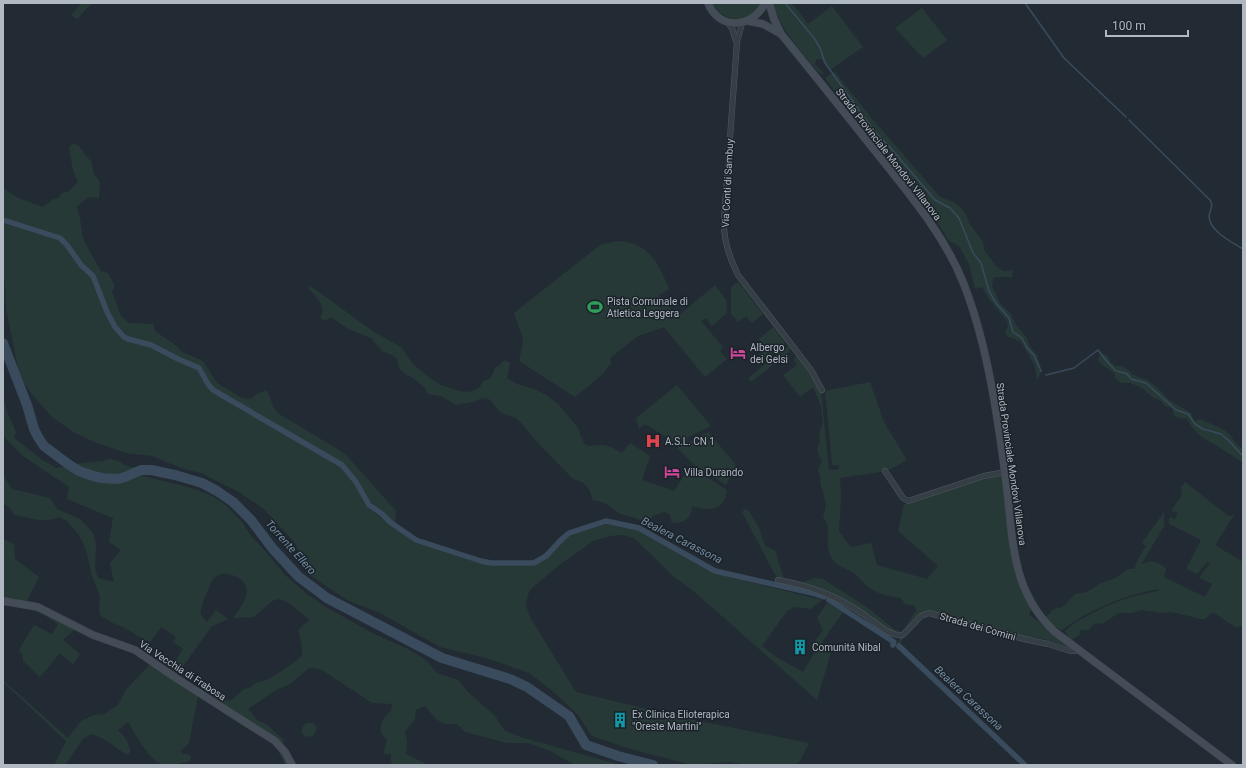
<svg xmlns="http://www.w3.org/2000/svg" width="1246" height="768" font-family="Roboto,sans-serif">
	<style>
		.green { fill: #273937 }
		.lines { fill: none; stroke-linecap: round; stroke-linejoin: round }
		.stream { stroke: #394b5c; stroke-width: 1.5 }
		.canal { stroke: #394b5c; stroke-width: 5.5 }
		.river { stroke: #394b5c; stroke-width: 10 }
		.street-casing { stroke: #50585f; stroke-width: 6 }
		.secondary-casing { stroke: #3f464e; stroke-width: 8 }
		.street { stroke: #353d45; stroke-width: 5 }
		.secondary { stroke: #444d57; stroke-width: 7 }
		.labels { text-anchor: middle; stroke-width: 3; stroke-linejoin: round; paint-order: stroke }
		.street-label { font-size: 10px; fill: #b0b8c1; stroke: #1b2229 }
		.poi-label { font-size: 10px; fill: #b0b8c1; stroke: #1b2229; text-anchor: start }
		.water-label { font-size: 11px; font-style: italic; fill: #738ca2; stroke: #1b2229 }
	</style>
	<rect width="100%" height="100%" fill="#222b34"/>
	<g class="green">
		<polygon points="82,3 92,3 77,19 71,15"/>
		<path d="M712,3H761C749,25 724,23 712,3Z"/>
		<path d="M773,3H792L808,24L832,6L863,47L830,70L821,59H817L815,64L824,74H821C806,59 777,24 773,3Z"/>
		<polygon points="922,8 947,40 923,58 895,28"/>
		<polygon points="835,72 869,115 940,197 954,202 960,207 967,216 969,223 983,242 984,250 997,267 1003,271 1013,270 1012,277 994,277 992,286 1000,303 1010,313 1016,325 1027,338 1030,347 1037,355 1042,371 1037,380 1035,366 1023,345 1020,341 1007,336 1005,332 1008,326 1007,321 989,299 982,287 975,289 969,264 959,246 949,241 936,220 915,191 826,80 826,77"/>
		<path d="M73,143L79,146L85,155L91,161L94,174L100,182L99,198L89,197L76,207C82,216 80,230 84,240C89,251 95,261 101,271L108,273L115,286L112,292L121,316L129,323L153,324L155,331L174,344L182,352L203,361L217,383L242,398L250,399L257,394L266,390C272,398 271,407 279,414L339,450L346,455L396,511L395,523L369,501L358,481L340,462L215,389L198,366L179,358L151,344L129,338L125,336L116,326L108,311L93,275L82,264L68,245L60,237L3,219V188L18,198L43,207L52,200L60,197L61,193L68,192L78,182L73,170L69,148Z"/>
		<polygon points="3,222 54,237 63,242 81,267 92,278 105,311 113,327 125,339 150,346 177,360 197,368 213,392 341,467 354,484 369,509 413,541 476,562 493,565 536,564 545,560 561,542 570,535 578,531 606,524 632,527 639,530 713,573 822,600 811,609 794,607 787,611 762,646 776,657 803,672 816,650 811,647 823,630 817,618 827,603 843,612 820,645 831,652 817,700 697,594 672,575 634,538 622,535 610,536 593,541 558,566 532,588 529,592 526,603 527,609 531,619 576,692 684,718 809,743 801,759 797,765 747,765 730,762 692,765 627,748 592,736 578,715 555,693 529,673 486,658 440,647 380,613 347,600 307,573 295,543 263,508 237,491 201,473 184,469 164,461 152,456 126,453 92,441 75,433 52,417 30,392 23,381 18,367 6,309 5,282 3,279"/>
		<path d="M619,241C649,243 659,264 669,289L659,295L677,317L715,285L726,300L727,313L712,326L706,318L701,321L723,347L720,351L727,359L705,377L664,327L638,336L610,358L611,363L604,373L575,397L519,361L523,343V338L514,313L595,249L602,244Z"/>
		<polygon points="738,282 763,314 752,323 746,316 738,322 731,314 731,289 732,286"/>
		<path d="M309,285L374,332L401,347L412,363L427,376L441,385L459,391L468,392L475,390L480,387L483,381L489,379L493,374L495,368L500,365L504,360L510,363L507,378L517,384L534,389L546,395L558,404L579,429L580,435L585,445C591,447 595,445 601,445C609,445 615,449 622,453L630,443L650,456L642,480L674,491L690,467L724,488L727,491C722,514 710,509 692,507C691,519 684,523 672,523L670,515L664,512L653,516L650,520L656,524V529L636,518L620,514L605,503L593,500C589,487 587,483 573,479L538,443L522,424L516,418L501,413L489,399L482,398L473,402L456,405L441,396L428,394L424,387L416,380L405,374L399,368L397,359L394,356L382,351L371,338L348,329L331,317L325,321L320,318C327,305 317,298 309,289Z"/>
		<polygon points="773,327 785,343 758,365 754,360 767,349 759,339"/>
		<polygon points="788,346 790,349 788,353 751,382 748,378"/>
		<path d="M1104,354L1108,356L1111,363L1116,366H1123L1128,370L1133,375L1147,380L1157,387L1169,400L1191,413L1194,421L1199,419C1209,423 1219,426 1228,433C1233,438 1236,445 1243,449V463C1236,458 1229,453 1222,449C1205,438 1198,438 1187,419L1175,417L1172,408L1165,406L1160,400L1154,398L1143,389L1131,383H1122L1116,379L1114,373L1100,363L1098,359L1100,355Z"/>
		<path d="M796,355L811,374L821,391L829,470L839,469V465H832L825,391L870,382L884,422L907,460L887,471L840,478L841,496L839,531L845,540L851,547L871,543L877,565L927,579L938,566L898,531L904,504H907L962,485L1002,475L1010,551L1015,574L1023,594L1031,609L1029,615C1044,624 1055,637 1068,647L1040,638L1027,637L989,626L931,611C911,611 912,639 890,630C862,611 834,590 800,583L815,578L823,579L868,608L895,630L901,631L904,629L916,611L915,606L905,604L901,598C890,596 879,595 870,588C864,584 859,577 854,573C843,566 834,567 829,552C826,540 832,527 823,517C828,502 825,500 821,486C820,480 821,476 818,470L822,461L817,450L820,441L819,433L823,422L821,406L813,387L800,397L783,375L797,365L794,360Z"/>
		<path d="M3,363L4,399L7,412L16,432L14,438L41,459L56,468L65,467L85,476L110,482L125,480L131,476L139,475L180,485L198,490L214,497L227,506L242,522L251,536L267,553L285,575L307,594L326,607L374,634L408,649L426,660L437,673L458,680L468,692L495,716L505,731L524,738L620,765H575L550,751L528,743H507L465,732L457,724H445L437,720L425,706L416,710L415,720L405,731L407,741L406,754L424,763V765H394L391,762V754H383L387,740C385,738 382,734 381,732C379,724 385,715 391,711L392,704L372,703L322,670L314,668H309L290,684L276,690L248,709L257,720L266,724L284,740L282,744L216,701L232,700L244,689L250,688C256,681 259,683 266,680C271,679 302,658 302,655C303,650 300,635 298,630L304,624L310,620L289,603L279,599L272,601L254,617L233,618C241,607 256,589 239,578C234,575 227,573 221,574C219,575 215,577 213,579C210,585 199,609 201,614C202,617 205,620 207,622L216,610L228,619L212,626L176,676L169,671L183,649L173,642L176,637L161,627L150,643L125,628L113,623L101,616L99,610L100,596L92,576L87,554L83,543L79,535L67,521L59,517C42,524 33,518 15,515L9,507L3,503V475L12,489L50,498L57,509L80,519L93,533L96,544L95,569L98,578L114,582L110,563L121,550L109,542L113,518L67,499L69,487L23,456L3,436Z"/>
		<polygon points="677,385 711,426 676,443 645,424 639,429 636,418"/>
		<polygon points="708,432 736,465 726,485 693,464 677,448"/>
		<path d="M109,459C120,459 123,467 134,467L131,471L123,475L114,476L107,474L99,475L90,473L75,464L103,461Z"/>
		<path d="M1185,482L1227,515L1230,516L1234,515L1215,545L1243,562V626L1235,627L1213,612L1205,619H1200L1177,613L1169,612L1161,613L1141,610L1131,613H1119L1102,624L1095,623L1088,630H1081L1079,635L1071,640L1065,632C1072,621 1114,602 1128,598C1138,595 1148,593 1158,591L1159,589C1124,595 1090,609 1062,630L1054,626L1046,617L1054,609L1060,608L1064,606L1075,594L1087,592L1101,583L1116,578L1128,569H1134L1139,557L1146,546L1142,543L1164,512V526L1142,563L1143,564C1151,559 1160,562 1166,569L1164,577L1205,597L1212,584L1199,578L1210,563L1207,562L1197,574L1186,569L1201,540L1169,524V517L1175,519L1178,513L1171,511L1182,495L1181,488Z"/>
		<path d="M745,509L749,511L759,528L765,546C780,552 775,551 779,564C781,570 783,574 784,580L777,577L773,571L742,512Z"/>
		<polygon points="3,539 14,544 15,559 39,577 26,603 3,599"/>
		<polygon points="28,608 36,609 75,629 63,640 80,654 73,664 60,653 40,677 23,661 23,656 19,650 34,625 52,634 58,624 46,616"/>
		<polygon points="904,636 900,644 1008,745 1006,750 896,648 900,637"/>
		<path d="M151,663L279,748L290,765H285L278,750L271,742L238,723L198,696L189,743L180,751L183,754H187L190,755L191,759L188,762C180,762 173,767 164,765C149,761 136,735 128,722L118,730L126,739L131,751L127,755C115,747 105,738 91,734L83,739L65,765H54L66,741L3,682V680L68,738L81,721L94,715L104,714L118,705L125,691Z"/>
		<polygon points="306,723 313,723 317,727 314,735 310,737 305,736 301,732 303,726"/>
	</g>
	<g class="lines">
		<g class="stream">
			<polyline points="785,3 814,38 820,48 825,63 874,131 889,146 929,193 935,200 950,208 959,218 973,253 981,263 989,291 996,303 1009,318 1013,332 1022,338 1027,348 1034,355 1041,371"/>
			<polyline points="1025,3 1064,58 1126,117"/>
			<path d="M1129,120L1210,200C1214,206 1210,209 1209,216C1209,231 1232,242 1243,249"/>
			<path d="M1046,375L1074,368L1098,350C1103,357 1109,364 1115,370C1121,374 1126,370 1131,379L1146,383L1176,410L1188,414L1195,424L1203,429L1221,434L1229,441L1243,456"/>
		</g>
		<g class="canal">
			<polyline points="3,220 60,238 67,245 81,265 93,276 107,312 115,327 124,337 128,339 151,345 178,359 199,368 208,384 213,390 251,412"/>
			<polyline points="254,414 342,465 356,482 369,505 382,514 390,522 416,540 481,561 491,563 534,563 546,556 562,539 569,533 606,521 639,528 715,571 812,593 824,597"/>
			<polyline points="829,600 894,642 893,645"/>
			<polyline points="899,646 1008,749"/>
			<polyline points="1009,750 1025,765"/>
		</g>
		<polyline class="river" points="3,343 27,405 34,429 38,437 44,446 68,464 79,471 93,476 102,478 118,479 125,477 141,470 151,470 175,475 202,483 217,491 233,502 251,520 273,549 299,577 327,598 442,658 510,679 527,687 569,716 586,745 618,756 653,765"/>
		<g class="street-casing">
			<g id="street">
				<polyline points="727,22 732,28 736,41"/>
				<path d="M742,23L737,42L724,220C723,240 729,257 738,275L811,370L822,390"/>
				<polyline points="885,471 903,498 908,501 984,476 1005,472"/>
				<path d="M778,580C810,586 835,595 863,614C874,621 889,637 903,635L921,616L929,613L1024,639L1048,644L1070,651H1079"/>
			</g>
		</g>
		<g class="secondary-casing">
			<g id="secondary">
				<path d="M708,3C719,31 753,28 765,3"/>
				<path d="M769,3L774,19L781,34C814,74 846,115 879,156C910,195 944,235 963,282C981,327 991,377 998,424C1002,449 1005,473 1008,498C1013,549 1015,595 1055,632L1232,765"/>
				<polyline points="748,21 763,24 781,34"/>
				<polyline points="3,601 38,607 93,635 135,650 176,678 275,741 285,752 292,765"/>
			</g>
		</g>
		<use href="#street" class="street"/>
		<use href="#secondary" class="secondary"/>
	</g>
	<defs>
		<g id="stadium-bare" transform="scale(1.2)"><path d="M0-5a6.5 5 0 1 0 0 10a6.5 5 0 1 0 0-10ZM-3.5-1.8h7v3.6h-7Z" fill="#2e9e5b" stroke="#1b2229" stroke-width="2.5" paint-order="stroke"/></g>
		<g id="hotel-bare" transform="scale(1.2)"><path d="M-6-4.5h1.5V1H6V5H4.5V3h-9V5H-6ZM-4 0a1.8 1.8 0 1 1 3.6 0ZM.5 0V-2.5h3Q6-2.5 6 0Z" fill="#d1479c" stroke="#1b2229" stroke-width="2.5" paint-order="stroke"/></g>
		<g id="hospital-bare" transform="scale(1.2)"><path d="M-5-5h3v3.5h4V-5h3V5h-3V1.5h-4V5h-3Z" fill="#e0444e" stroke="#1b2229" stroke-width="2.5" paint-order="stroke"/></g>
		<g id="building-bare" transform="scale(1.2)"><path d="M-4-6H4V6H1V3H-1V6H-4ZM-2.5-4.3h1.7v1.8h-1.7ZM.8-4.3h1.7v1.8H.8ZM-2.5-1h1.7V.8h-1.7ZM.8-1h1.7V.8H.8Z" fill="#0f9aa8" stroke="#1b2229" stroke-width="2.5" paint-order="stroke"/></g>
	</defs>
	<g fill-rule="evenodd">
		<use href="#stadium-bare" x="595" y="307"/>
		<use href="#hotel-bare" x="738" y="353"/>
		<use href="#hospital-bare" x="653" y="441"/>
		<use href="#hotel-bare" x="672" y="472"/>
		<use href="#building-bare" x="800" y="647"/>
		<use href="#building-bare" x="620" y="720"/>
	</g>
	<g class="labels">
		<g class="street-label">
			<text transform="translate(889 154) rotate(52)" y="4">Strada Provinciale Mondovì Villanova</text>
			<text transform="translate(727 183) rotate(-87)" y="4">Via Conti di Sambuy</text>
			<text transform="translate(1012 464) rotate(82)" y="4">Strada Provinciale Mondovì Villanova</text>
			<text transform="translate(978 626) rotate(16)" y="4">Strada dei Comini</text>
			<text transform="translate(183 670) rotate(33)" y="4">Via Vecchia di Frabosa</text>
		</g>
		<g class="poi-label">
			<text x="607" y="305">Pista Comunale di<tspan x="607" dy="12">Atletica Leggera</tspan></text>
			<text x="750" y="351">Albergo<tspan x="750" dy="12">dei Gelsi</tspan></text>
			<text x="665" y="445">A.S.L. CN 1</text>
			<text x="684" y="476">Villa Durando</text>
			<text x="812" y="651">Comunità Nibal</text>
			<text x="632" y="718">Ex Clinica Elioterapica<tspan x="632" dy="12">"Oreste Martini"</tspan></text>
		</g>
		<g class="water-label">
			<text transform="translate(682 540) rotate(27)" y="4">Bealera Carassona</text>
			<text transform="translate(291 547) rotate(48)" y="4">Torrente Ellero</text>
			<text transform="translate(969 698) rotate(43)" y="4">Bealera Carassona</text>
		</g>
	</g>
	<rect width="1246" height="768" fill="none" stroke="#b0b8c1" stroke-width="8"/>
	<path d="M1106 30v6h82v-6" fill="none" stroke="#b0b8c1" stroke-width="2"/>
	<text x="1112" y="30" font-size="12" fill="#b0b8c1" stroke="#1b2229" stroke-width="3" paint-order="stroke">100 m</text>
</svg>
